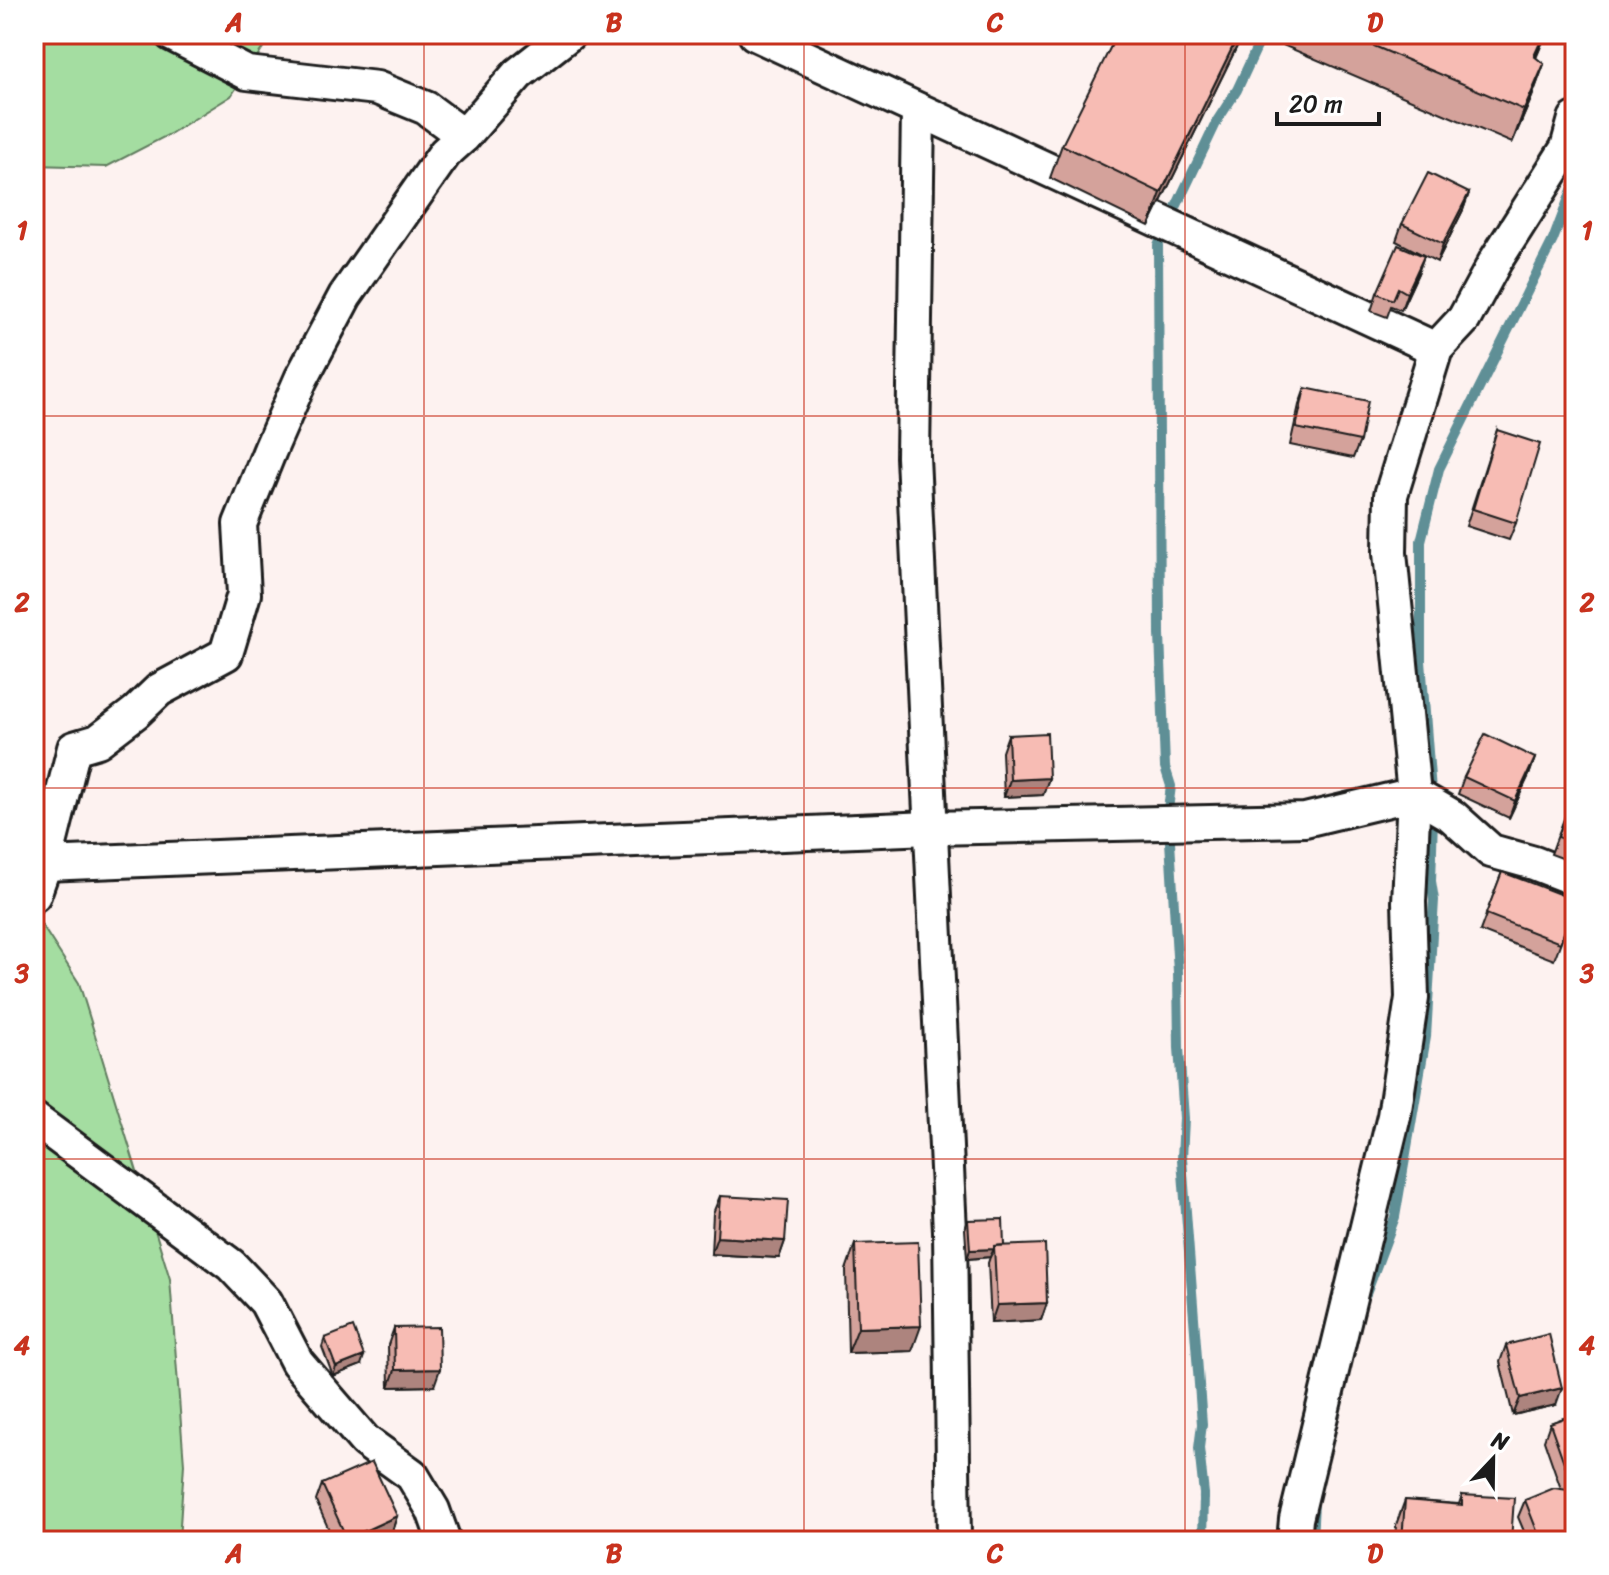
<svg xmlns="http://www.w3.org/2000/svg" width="1609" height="1575" font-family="Sriracha,sans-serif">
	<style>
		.green { fill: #a4dda1; stroke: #607c5e; stroke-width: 2 }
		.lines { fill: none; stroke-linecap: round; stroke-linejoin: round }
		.stream { stroke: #5f8f96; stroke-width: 10 }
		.minor-casing { stroke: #1c1c1c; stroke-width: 38 }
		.minor { stroke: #fff; stroke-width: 32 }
		.wall { fill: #d4a29b; stroke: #1c1c1c; stroke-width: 2 }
		.shaded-wall { fill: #ad847e; stroke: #1c1c1c; stroke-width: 2 }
		.building { fill: #f7bcb4; stroke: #1c1c1c; stroke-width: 2 }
		.grid { fill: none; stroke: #c8321e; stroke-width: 2; stroke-opacity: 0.55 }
		.neatline { fill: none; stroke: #c8321e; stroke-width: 3 }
		.grid-label { font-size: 26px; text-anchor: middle; font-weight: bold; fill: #c8321e }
	</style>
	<rect width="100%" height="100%" fill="#fdf2f0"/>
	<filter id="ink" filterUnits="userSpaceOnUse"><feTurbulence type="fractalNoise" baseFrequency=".0125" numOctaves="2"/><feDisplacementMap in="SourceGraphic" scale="16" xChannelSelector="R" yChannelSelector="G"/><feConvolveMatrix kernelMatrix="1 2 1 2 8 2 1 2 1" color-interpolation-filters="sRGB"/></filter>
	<g filter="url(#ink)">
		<g class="green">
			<polygon points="34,34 272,34 231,96 170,134 106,167 34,165"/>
			<polygon points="34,913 79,983 170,1279 184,1464 179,1541 34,1541"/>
		</g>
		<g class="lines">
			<g class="stream">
				<polyline points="1366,1294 1395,1217 1426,1037 1434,900 1431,881 1433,817 1421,661 1421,541 1439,469 1553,240 1575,182"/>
				<polyline points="1203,1541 1204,1494 1199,1448 1202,1424 1182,1159 1184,1118 1179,1048 1178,972 1168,809 1171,786 1165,767 1160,634 1158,245 1217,121 1237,90 1263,34"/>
				<polyline points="1312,1541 1314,1502"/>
			</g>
			<g class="minor-casing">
				<g id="minor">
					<polyline points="171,34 247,73 377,88 426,108 464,136"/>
					<polyline points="755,34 1436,349"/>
					<polyline points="918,110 913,457 950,1231 954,1541"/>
					<polyline points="45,864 930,828 1305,820 1414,794 1452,816 1491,851 1534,863 1575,879"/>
					<polyline points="34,895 45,864 74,748 98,741 136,712 159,690 226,654 244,594 240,524 270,450 301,379 345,296 445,153 464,136 518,74 569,34"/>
					<polyline points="34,1119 231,1265 266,1302 297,1362 365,1441 412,1475 433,1510 444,1541"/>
					<polyline points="1294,1541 1296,1519 1394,1116 1412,998 1409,902 1414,794 1390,553 1391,495 1436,349 1464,319 1496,260 1567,148 1575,119"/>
				</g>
			</g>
			<use href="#minor" class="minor"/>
		</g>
		<g class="wall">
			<polygon points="236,34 271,34 269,42"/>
			<polygon points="1243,34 1149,226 1050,178 1062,145"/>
			<polygon points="1281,34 1546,34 1536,58 1544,64 1532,97 1512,143 1278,43"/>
			<polygon points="1469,193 1463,210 1437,262 1396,241 1402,224"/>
			<polygon points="1418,273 1401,310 1391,306 1387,317 1371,311 1377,293"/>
			<polygon points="1305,388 1360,441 1353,458 1290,445 1299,405"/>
			<polygon points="1497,430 1516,523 1509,540 1466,526"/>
			<polygon points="1008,735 1049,778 1043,795 1004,797 1002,752"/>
			<polygon points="1535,758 1529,775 1509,818 1458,794 1464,777"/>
			<polygon points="1575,789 1575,863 1551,854"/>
			<polygon points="1502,872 1575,904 1554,960 1480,931"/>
			<polygon points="720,1196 785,1241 779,1258 711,1254 713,1213"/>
			<polygon points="968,1220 1004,1245 1047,1303 1041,1320 991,1323 988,1263 990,1257 967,1259 965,1229"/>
			<polygon points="855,1244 912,1351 848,1353 846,1270"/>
			<polygon points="394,1328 434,1386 389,1387 388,1345"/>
			<polygon points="325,1338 361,1365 333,1376 322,1347"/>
			<polygon points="1506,1345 1556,1405 1513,1415 1500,1362"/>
			<polygon points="1575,1414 1575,1541 1528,1541 1518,1517 1525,1500 1561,1489 1544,1440 1550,1423"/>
			<polygon points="322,1484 397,1516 391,1534 374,1541 334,1541 316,1501"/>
			<polygon points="1462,1495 1511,1541 1395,1541 1396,1525 1405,1500 1459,1504"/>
		</g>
		<g class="shaded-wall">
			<polygon points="1239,34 1243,34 1149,226 1161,193"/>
			<polygon points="1544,34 1546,34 1522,89 1534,56"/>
			<polygon points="1544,64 1532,97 1512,143 1524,110"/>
			<polygon points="1469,193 1463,210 1437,262 1443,244"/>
			<polygon points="1424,256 1418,273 1401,310 1407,293"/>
			<polygon points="1535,758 1529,775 1509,818 1515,801"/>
			<polygon points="1049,778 1043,795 1004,797 1010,780"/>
			<polygon points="717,1237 785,1241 779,1258 711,1254"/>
			<polygon points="994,1249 990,1257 967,1259 970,1250"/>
			<polygon points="1047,1303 1041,1320 991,1323 997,1305"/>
			<polygon points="921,1326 912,1351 848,1353 858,1328"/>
			<polygon points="364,1356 361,1365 333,1376 336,1367"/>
			<polygon points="440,1369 434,1386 389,1387 395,1370"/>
			<polygon points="1562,1388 1556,1405 1513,1415 1520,1398"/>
			<polygon points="1575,1484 1575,1501 1565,1502 1572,1485"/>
			<polygon points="397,1516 391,1534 374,1541 346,1541 347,1539"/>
		</g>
		<g class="building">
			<polygon points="1117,34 1239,34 1161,193 1062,145"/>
			<polygon points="1346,34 1544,34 1534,56 1544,64 1524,110"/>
			<polygon points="1428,173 1469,193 1443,244 1402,224"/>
			<polygon points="1398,245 1424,256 1407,293 1398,288 1393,300 1377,293"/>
			<polygon points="1305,388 1368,401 1360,441 1296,428"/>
			<polygon points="1497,430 1540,444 1516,523 1473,509"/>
			<polygon points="1047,733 1049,778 1010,780 1008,735"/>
			<polygon points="1485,734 1535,758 1515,801 1464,777"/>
			<polygon points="1575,789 1575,843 1558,837"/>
			<polygon points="1502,872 1575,900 1575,904 1560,943 1486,914"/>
			<polygon points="720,1196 788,1200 785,1241 717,1237"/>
			<polygon points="1003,1219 1004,1245 994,1246 994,1249 970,1250 968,1220"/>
			<polygon points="918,1242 921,1326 858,1328 855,1244"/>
			<polygon points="1045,1244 1047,1303 997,1305 994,1246"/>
			<polygon points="353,1327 364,1356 336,1367 325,1338"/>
			<polygon points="439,1327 440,1369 395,1370 394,1328"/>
			<polygon points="1549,1334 1562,1388 1520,1398 1506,1345"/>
			<polygon points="1575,1414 1575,1484 1572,1485 1550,1423"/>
			<polygon points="372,1462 397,1516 347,1539 322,1484"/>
			<polygon points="1554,1488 1575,1491 1575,1541 1541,1541 1525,1500"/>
			<polygon points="1462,1495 1514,1498 1511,1541 1402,1541 1405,1500 1462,1505"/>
		</g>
	</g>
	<path class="grid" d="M424,34V1541M804,34V1541M1185,34V1541M34,416H1575M34,788H1575M34,1159H1575"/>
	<rect width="1609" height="1575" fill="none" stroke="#fff" stroke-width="88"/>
	<g transform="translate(1493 1459) rotate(22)" stroke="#ffffff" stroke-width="6" paint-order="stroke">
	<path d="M0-6L14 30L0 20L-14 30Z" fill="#1c1c1c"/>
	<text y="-12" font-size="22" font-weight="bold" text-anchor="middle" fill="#1c1c1c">N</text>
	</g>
	<path d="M1277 112v12h102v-12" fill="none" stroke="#1c1c1c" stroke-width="4"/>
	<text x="1289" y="112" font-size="24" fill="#1c1c1c" stroke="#ffffff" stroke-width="6" paint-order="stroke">20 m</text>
	<rect x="44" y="44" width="1521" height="1487" class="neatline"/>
	<g class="grid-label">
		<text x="234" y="31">A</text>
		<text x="614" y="31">B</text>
		<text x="995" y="31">C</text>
		<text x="1375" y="31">D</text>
		<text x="22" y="239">1</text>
		<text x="1587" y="239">1</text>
		<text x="22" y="611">2</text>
		<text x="1587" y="611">2</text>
		<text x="22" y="982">3</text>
		<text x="1587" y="982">3</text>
		<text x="22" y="1354">4</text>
		<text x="1587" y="1354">4</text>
		<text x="234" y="1562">A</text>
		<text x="614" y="1562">B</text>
		<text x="995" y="1562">C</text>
		<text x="1375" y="1562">D</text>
	</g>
</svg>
